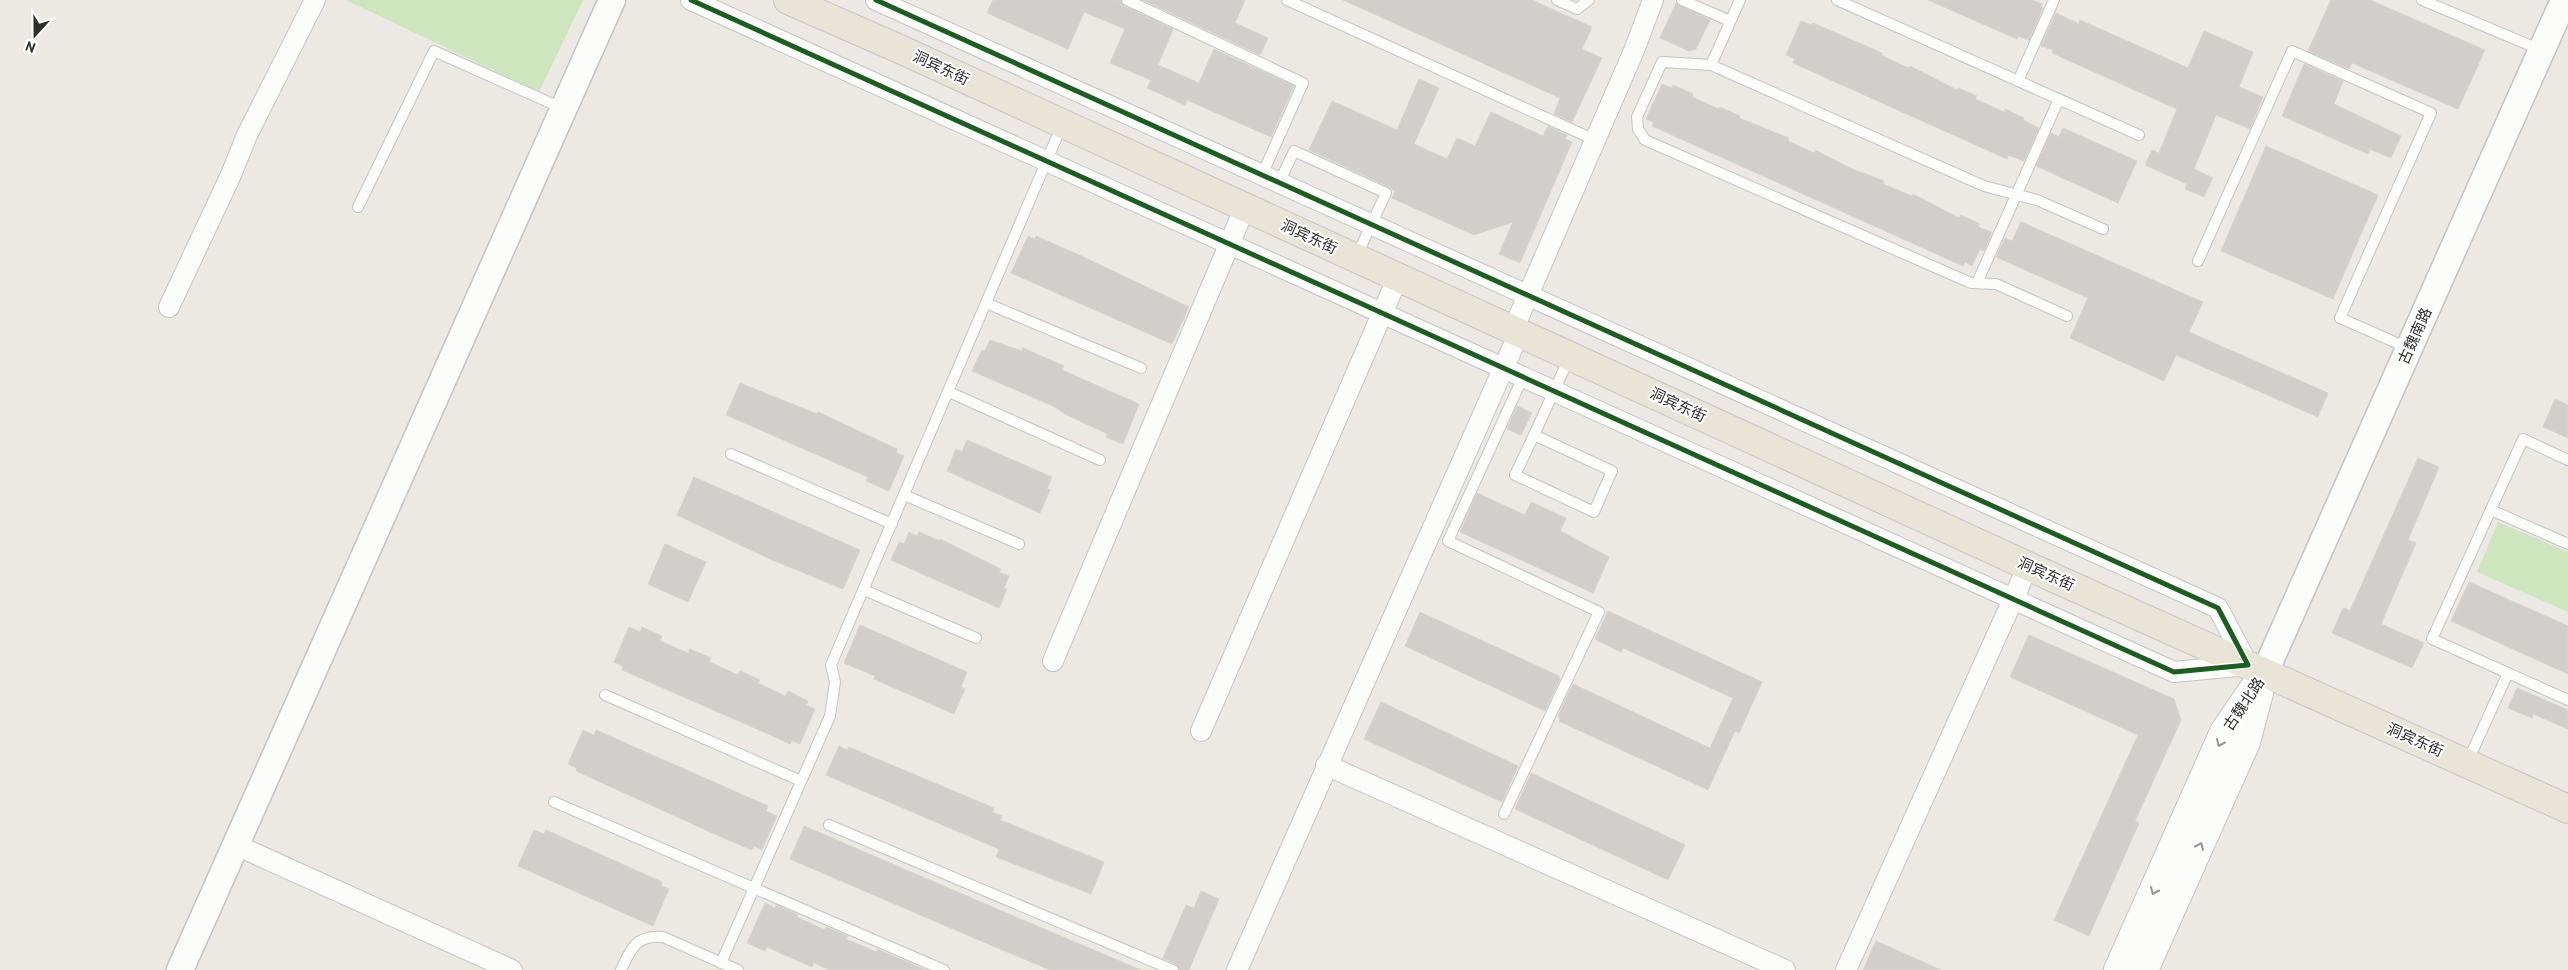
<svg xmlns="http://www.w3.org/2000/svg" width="2568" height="970" font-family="'PT Sans','Noto Sans SC',sans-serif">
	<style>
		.green { fill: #cee6be }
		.building { fill: #d1cecb; stroke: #d7d4d0 }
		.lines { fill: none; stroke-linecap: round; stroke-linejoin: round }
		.service-casing { stroke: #c5c4c5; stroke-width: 12 }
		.minor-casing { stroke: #c5c4c5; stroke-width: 22 }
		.tertiary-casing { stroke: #c5c4c5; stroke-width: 29 }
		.secondary-casing { stroke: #c5c4c5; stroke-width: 30 }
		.primary-casing { stroke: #c6c5c4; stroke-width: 30 }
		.service { stroke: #fcfcfb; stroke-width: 10 }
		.minor { stroke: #fcfcfb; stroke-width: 20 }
		.tertiary { stroke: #fcfcfb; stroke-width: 26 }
		.secondary { stroke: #fcfcfb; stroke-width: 28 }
		.primary { stroke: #e8e4d6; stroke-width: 28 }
		.cycleway-casing { stroke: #fff; stroke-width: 8 }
		.cycleway { stroke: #1b5e20; stroke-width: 5 }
		.oneway { stroke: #959594 }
		.labels { text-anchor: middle; stroke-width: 4; stroke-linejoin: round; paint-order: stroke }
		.street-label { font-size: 15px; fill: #2e2e2e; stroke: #fff }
	</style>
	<rect width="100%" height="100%" fill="#ece8e4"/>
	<g class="green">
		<polygon points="346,0 583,0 539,92"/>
		<polygon points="2498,522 2568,552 2568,612 2477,572"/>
	</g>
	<g class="building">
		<polygon points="993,0 1120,0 1124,6 1173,29 1158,65 1199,83 1214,49 1294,86 1271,137 1187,100 1185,105 1147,88 1151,80 1110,63 1125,29 1084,12 1068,49 987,13"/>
		<polygon points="1143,0 1245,0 1235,23 1268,38 1260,55"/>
		<polygon points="1343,0 1532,0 1592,27 1582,49 1602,58 1572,122 1554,114 1560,98"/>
		<polygon points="1928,0 2032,0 2042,4 2041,7 2043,8 2029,40 2018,36 2017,39"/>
		<polygon points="2331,0 2370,0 2485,50 2458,109 2352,63 2349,69 2308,51"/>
		<polygon points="1676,3 1710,20 1696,49 1689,51 1660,38"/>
		<polygon points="2056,13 2079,24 2080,20 2188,68 2204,31 2253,52 2239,87 2263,97 2250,129 2216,115 2194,169 2213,178 2204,197 2185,189 2187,184 2145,165 2152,150 2159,153 2177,109 2052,53 2053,50 2041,46"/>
		<polygon points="1801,21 1812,25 1813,23 1882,53 1881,55 1895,62 1909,68 1910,66 1957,90 1958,88 1977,96 1975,99 2004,112 2005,109 2024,118 2023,120 2039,128 2024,161 2008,155 2007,159 1793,63 1795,59 1786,55"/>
		<polygon points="2304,64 2343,81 2334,104 2401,136 2391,158 2370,149 2368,154 2282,116"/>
		<polygon points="1419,79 1439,88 1414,144 1447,159 1457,138 1475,146 1491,112 1543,136 1548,126 1567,135 1565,139 1572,142 1520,263 1499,254 1513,222 1474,235 1392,198 1395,191 1389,187 1309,150 1332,101 1397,130"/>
		<polygon points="1662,84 1672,88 1673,85 1693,94 1692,97 1719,109 1720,107 1740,116 1739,118 1789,138 1788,141 1814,153 1815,150 1850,168 1884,181 1883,184 1912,196 1913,194 1959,218 1961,215 1980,224 1978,227 1992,232 1984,251 1980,249 1972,266 1965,262 1963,266 1652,126 1654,122 1646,119"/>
		<polygon points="2063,128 2137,161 2118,203 2036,166 2051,133 2059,137"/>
		<polygon points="2266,146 2378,195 2333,299 2221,251"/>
		<polygon points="2021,222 2203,302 2189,332 2328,393 2318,417 2176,355 2164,381 2070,338 2088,298 1996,257 2005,238 2012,241"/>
		<polygon points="1028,236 1035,239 1036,236 1079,255 1189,307 1172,344 1011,273"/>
		<polygon points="990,340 1022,351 1023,348 1064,366 1062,370 1139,404 1123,444 1106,437 1108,434 1067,415 1053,406 972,371 982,350 985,351"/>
		<polygon points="740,383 817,414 818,412 897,449 896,453 904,456 889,491 866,481 868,477 726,415"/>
		<polygon points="2555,399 2568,405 2568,438 2543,427"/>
		<polygon points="1517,406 1532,413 1521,435 1507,429"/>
		<polygon points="967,440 1052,477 1047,489 1050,490 1040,513 947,471 956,449 962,452"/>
		<polygon points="2418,458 2439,467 2408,540 2416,543 2381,624 2424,643 2412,668 2332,633 2343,608 2350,611"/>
		<polygon points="694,477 860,550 843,589 770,559 677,515"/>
		<polygon points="1477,493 1525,515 1531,502 1566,518 1560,531 1609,557 1593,593 1460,532"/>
		<polygon points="909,532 917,536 919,532 940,541 940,539 1001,569 999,572 1009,576 1004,588 1007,589 999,608 891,560 899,542 904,544"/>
		<polygon points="665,544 706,562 688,602 648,584"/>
		<polygon points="2469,582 2568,626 2568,674 2451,621"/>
		<polygon points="1608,611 1762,682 1739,733 1735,731 1708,790 1559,721 1560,718 1558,716 1573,684 1710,748 1733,698 1623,648 1621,652 1595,639"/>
		<polygon points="1420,612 1559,676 1560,679 1545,711 1405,646"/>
		<polygon points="860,625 967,672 961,687 965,689 954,714 874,679 875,676 844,663"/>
		<polygon points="629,627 640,632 642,627 662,636 660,641 688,653 690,649 711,658 709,662 738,675 740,671 760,680 758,683 785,696 788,691 808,701 806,705 815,709 800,744 792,741 790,744 775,737 622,670 623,666 614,662"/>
		<polygon points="2029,635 2174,699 2181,720 2135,821 2139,823 2089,936 2054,920 2138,735 2010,677"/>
		<polygon points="2517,688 2568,710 2568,729 2533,714 2532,718 2508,708"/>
		<polygon points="1381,702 1518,766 1502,802 1364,739"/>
		<polygon points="583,730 594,735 596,730 768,806 766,811 777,816 762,850 754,846 752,850 728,840 576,771 577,768 568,764"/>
		<polygon points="839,746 847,750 849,747 994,808 992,812 1002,816 1000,820 1104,862 1091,894 996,857 999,849 826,775"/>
		<polygon points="1531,773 1685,845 1668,880 1515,809"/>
		<polygon points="804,826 1011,915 1141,970 1050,970 967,935 790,859"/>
		<polygon points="534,830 544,834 546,830 662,882 661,886 669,889 653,926 518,866"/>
		<polygon points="1201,891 1219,899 1189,970 1180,970 1176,964 1163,958 1186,905 1194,908"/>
		<polygon points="765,903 775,908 776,905 798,915 797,917 825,930 826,927 848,936 846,939 876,952 877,949 926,970 830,970 814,963 812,967 767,947 765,951 747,943"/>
		<polygon points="1876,941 1941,970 1863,970"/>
	</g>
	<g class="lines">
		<g class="service-casing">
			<g id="service">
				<polyline points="1127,0 1303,83 1262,175"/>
				<polyline points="1287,0 1595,140"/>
				<polyline points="1557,0 1577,9 1589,0"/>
				<polyline points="1682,0 1730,21"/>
				<polyline points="1837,0 2139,135"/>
				<polyline points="2422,0 2541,50"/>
				<polyline points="1711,65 1740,0"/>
				<polyline points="2018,81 2054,0"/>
				<polyline points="1279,183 1294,151 1386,193 1356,257"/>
				<polyline points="358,207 434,51 564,109"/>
				<polyline points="2198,261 2292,51 2431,113 2340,318 2408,348"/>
				<polyline points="1977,283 2059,99"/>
				<polyline points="986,303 1141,368"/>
				<polyline points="2067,316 1996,284 1971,283 1645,140 1638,129 1637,117 1662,62 1711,65 1984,186 2037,200 2103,229"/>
				<polyline points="949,392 1100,460"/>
				<polygon points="1534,435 1612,471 1594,512 1515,475"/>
				<polyline points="1534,435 1570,356"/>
				<polyline points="731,454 892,524"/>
				<polyline points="2568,460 2523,439 2432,639 2568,700"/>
				<polyline points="904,495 1019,544"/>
				<polyline points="2491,510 2568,544"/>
				<polyline points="864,590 976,638"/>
				<polyline points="605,695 801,781"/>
				<polyline points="2467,763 2508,673"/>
				<polyline points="554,802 944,970"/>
				<polyline points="1504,814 1599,612 1448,541 1523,377"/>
				<polyline points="829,825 1173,970"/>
				<polyline points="721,963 830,716 835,682 831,665 1062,125"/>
				<path d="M621,970C631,948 636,935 663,937L738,970"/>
			</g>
		</g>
		<g class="minor-casing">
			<g id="minor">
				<polyline points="691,0 2174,672 2248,665 2218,608 876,0"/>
				<polyline points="169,307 230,177 247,135 315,0"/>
				<polyline points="1513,330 1635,48 1653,0"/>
				<polyline points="1053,661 1245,207"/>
				<polyline points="1201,731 1398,277"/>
				<polyline points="1326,765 1785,970"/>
				<polyline points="236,845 512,970"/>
				<polyline points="1237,970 1519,333"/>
				<polyline points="1846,970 2028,566"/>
			</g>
		</g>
		<g class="tertiary-casing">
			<g id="tertiary">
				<polyline points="2265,672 2564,0"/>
				<polyline points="180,970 612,0"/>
			</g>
		</g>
		<g class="secondary-casing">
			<g id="secondary">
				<polyline points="2118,970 2224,732 2265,672"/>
				<polyline points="2144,970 2246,742 2259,693"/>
			</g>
		</g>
		<g class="primary-casing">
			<polyline id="primary" points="788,0 902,50 2052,577 2568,809"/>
		</g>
		<use href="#service" class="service"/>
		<use href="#minor" class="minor"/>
		<use href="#tertiary" class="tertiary"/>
		<use href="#secondary" class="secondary"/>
		<use href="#primary" class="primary"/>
		<g class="cycleway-casing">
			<polyline id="cycleway" points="691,0 2174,672 2248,665 2218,608 876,0"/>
		</g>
		<use href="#cycleway" class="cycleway"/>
	</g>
	<defs><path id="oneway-chevron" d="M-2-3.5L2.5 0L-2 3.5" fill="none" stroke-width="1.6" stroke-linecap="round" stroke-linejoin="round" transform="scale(1.25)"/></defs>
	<g class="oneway">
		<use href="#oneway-chevron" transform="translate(2220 743) rotate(114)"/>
		<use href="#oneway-chevron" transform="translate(2200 846) rotate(-66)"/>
		<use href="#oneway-chevron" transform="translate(2154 891) rotate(114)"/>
	</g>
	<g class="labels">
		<g class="street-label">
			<text transform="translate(941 68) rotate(25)" y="5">洞宾东街</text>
			<text transform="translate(1309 237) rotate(25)" y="5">洞宾东街</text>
			<text transform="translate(2415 336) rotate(-66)" y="5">古魏南路</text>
			<text transform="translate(1678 405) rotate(25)" y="5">洞宾东街</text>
			<text transform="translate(2046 574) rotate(24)" y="5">洞宾东街</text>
			<text transform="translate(2244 704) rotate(-56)" y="5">古魏北路</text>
			<text transform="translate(2415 740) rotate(24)" y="5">洞宾东街</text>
		</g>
	</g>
	<g transform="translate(35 35) rotate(201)" stroke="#ffffff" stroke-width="4" paint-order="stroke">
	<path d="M0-4L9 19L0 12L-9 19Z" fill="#2e2e2e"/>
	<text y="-8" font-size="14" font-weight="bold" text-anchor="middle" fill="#2e2e2e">N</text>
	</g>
</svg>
